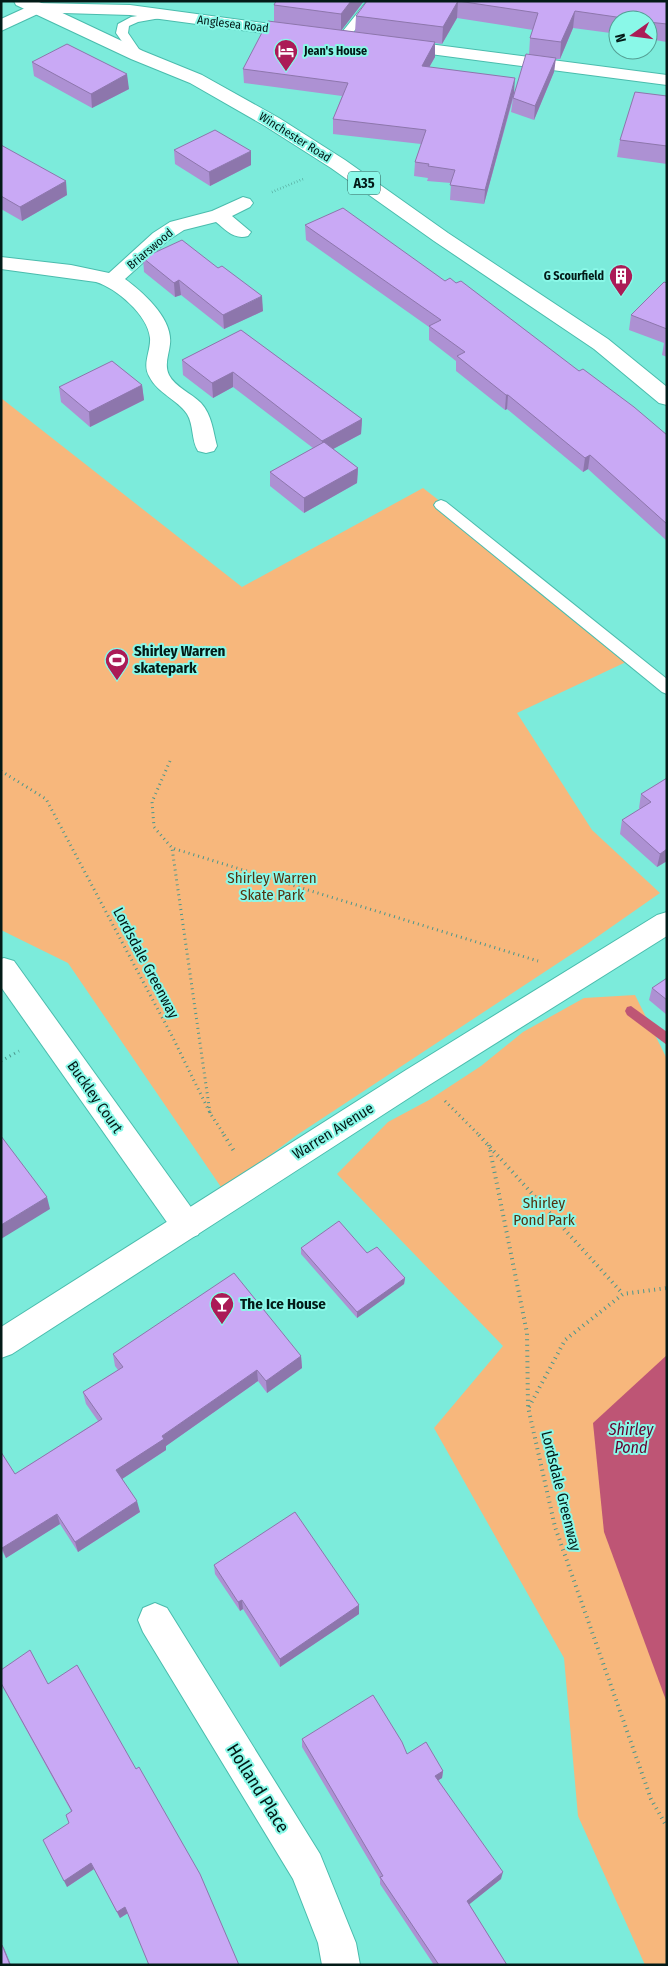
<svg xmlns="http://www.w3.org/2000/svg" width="668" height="1966" font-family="'Fira Sans Condensed',sans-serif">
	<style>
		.green { fill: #f7b77c }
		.water { fill: #be5575 }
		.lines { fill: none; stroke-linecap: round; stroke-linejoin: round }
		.stream { fill: #be5575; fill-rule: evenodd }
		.service-casing { stroke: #4abcad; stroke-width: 2 }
		.minor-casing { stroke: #4abcad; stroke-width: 2 }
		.tertiary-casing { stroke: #4abcad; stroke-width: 2 }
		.primary-casing { stroke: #4abcad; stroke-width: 2 }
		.path-far2 { stroke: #4b968b; stroke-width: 2.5; stroke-dasharray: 0.5 2.5; stroke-linecap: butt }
		.path-far1 { stroke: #4b968b; stroke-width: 3; stroke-dasharray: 1 4; stroke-linecap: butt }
		.path { stroke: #4b968b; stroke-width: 4; stroke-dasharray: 1 4.5; stroke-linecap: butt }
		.service { fill: #fff; fill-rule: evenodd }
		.minor { fill: #fff; fill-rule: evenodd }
		.tertiary { fill: #fff; fill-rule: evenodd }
		.primary { fill: #fff; fill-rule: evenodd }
		.wall { fill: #ad91d3; fill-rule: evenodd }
		.shaded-wall { fill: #8d76ac }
		.building { fill: #c9a9f5; stroke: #8d76ac }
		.labels { text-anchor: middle; stroke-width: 4; stroke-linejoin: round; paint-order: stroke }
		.far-street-label { font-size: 12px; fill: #031a17; stroke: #8af8e8 }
		.far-poi-label { font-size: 12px; font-weight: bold; fill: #031a17; stroke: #8af8e8; text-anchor: start }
		.shield { fill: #8af8e8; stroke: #2c5d56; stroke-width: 1 }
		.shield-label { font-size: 14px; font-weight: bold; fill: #031a17 }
		.poi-label { font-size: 15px; font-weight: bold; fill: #031a17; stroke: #8af8e8; text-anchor: start }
		.park-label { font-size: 15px; fill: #531; stroke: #8af8e8 }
		.street-label { font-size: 15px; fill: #031a17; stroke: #8af8e8 }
		.water-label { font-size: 16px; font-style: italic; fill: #66002e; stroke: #8af8e8 }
		.near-street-label { font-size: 18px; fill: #031a17; stroke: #8af8e8 }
	</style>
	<rect width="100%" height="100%" fill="#7cebdb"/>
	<g class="green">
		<polygon points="1,398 242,587 423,488 639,656 517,713 592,830 660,893 587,944 297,1135 223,1190 68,963 1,930"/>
		<polygon points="635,995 667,1059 667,1965 645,1965 578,1816 564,1658 434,1428 503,1346 337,1174 388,1122 429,1100 481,1066 523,1032 584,998"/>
	</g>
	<polygon class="water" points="667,1355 667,1703 604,1532 593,1423"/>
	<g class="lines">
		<polygon class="stream" points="631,1006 667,1032 667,1045 627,1015 625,1011 627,1007"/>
		<g class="service-casing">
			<g id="service">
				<polygon points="367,1 378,1 347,40 339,40 337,38 339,36"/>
				<polygon points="162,12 166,13 168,15 166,17 138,22 129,26 128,33 143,55 137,58 133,57 116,33 118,24 131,17"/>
				<polygon points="441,500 446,502 667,679 667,694 662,692 436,508 434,505 436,502"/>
			</g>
		</g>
		<g class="minor-casing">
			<g id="minor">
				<polygon points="36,3 42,4 45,8 42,12 1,31 1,19"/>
				<path d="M243,197L250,199L253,203L250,207L232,216L251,232L248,236C234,240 226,230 216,222L184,230L167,241L125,279C144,293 173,319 170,344C169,354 164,365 169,375C175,387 191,393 201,403C212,415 213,431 217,446L214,451L206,453L198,451C191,440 194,425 187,414C177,399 158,394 149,376C142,364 151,351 150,338C148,315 116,288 96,282L1,269V257L71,265L109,273L153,233L170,222L212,211Z"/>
				<polygon points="4,958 14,961 198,1217 202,1226 198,1235 187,1239 176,1235 1,987 1,959"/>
				<polygon points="155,1603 167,1608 320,1854 356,1943 360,1965 322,1965 318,1943 293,1879 143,1632 138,1620 143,1608"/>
			</g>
		</g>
		<g class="tertiary-casing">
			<g id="tertiary">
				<polygon points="36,3 130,5 301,28 307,29 310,33 307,37 301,38 130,15 30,12 27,8 30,4"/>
				<polygon points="398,40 667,75 667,85 392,49 389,45 392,41"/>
				<polygon points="667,912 667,936 426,1087 12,1354 1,1358 1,1327 406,1070 657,915"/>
			</g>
		</g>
		<g class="primary-casing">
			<polygon id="primary" points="14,1 37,1 143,51 202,75 279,118 345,160 448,233 608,339 667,387 667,405 659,403 594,349 434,241 331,168 265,126 190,83 131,59 16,5"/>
		</g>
		<polyline class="path-far2" points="272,192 303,179"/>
		<g class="path-far1">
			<polyline points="170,761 152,802 154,827 172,848"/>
			<polyline points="1,771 46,799 173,1038 210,1113 225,1136"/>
			<polyline points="1,1061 19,1051"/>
			<polyline points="445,1101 480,1136"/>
			<polyline points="210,1113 172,848 538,961"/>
		</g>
		<g class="path">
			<polyline points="224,1135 234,1151"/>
			<polyline points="479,1135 623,1294"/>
			<polyline points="489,1145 527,1333 528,1407 555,1527 651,1799 667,1827"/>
			<polyline points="529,1407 565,1340 623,1294 667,1288"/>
		</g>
		<use href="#service" class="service"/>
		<use href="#minor" class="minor"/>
		<use href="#tertiary" class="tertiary"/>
		<use href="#primary" class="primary"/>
	</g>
	<g class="wall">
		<path d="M276,1H364L341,30L355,32L356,16L367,1H667V42L648,39V20H618V34L573,28L560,59H555L554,72L534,120L511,112L513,99L484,204L450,200L451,183L427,181L428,178L414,176L415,162L421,144L333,134V119L342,96L244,83L243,69L274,22V5ZM457,18L533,30L530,38L529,55L514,93L429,67L435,57V43L442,44Z"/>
		<polygon points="32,62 129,89 92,108 34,76"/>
		<polygon points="667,96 667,164 617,157 620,140"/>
		<polygon points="1,145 67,195 22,221 1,209"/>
		<polygon points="174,150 251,165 210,186 175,164"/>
		<polygon points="305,225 445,281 579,371 667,435 667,541 588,469 583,472 507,409 505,410 456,371 456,361 429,340 429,327 306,240"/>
		<polygon points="143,258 263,311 224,329 181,295 175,297 144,272"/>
		<polygon points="667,283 667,357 662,355 664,343 629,330 631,315"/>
		<polygon points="241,330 362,419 361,434 333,449 358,468 357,483 304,513 270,486 270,472 313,448 233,387 213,398 183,375 182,360"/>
		<polygon points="142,385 144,400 90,427 61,402 59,387"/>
		<polygon points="667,778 667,861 657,867 620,834 622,820 640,809 639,808 641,794"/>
		<polygon points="667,978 667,1015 649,1000 652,988"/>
		<polygon points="301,1248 405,1278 404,1284 357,1318 301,1254"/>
		<polygon points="113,1354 301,1356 302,1368 267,1393 258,1381 166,1446 166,1450 122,1479 140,1512 78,1552 60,1524 6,1558 1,1549 1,1452 15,1474 98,1421 86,1404 83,1392 118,1370 115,1366"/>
		<polygon points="214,1565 359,1605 359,1614 280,1667 243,1609 240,1611 215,1574"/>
		<polygon points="1,1670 128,1913 120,1918 94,1869 67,1887 69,1823 71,1811 1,1684"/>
		<polygon points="302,1739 407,1754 443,1771 442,1778 438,1780 501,1879 469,1904 507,1965 434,1965 380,1884 380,1879 302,1747"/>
	</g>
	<g class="shaded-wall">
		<polygon points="351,1 364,1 341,31 341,14"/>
		<polygon points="458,1 457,18 442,44 443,27"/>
		<polygon points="575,11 573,28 560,59 561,42"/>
		<polygon points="435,42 435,57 422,80 422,66"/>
		<polygon points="556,58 554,72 534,120 535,106"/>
		<polygon points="127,74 129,89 92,108 91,94"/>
		<polygon points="515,78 514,93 484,204 485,190"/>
		<polygon points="251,151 251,165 210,186 209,172"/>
		<polygon points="66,181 67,195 22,221 20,207"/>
		<polygon points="179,280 181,295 175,297 174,283"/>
		<polygon points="262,296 263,311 224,329 223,315"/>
		<polygon points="233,372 233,387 213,398 212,383"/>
		<polygon points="142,385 144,400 90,427 89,412"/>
		<polygon points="506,395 508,395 507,409 505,410"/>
		<polygon points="362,419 361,434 322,455 322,441"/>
		<polygon points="590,455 588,469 583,472 585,458"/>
		<polygon points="358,468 357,483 304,513 304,498"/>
		<polygon points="667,849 667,861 657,867 660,854"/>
		<polygon points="47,1197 50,1209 1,1239 1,1225"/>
		<polygon points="405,1278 404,1284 357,1318 357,1312"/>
		<polygon points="301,1356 302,1368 267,1393 266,1381"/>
		<polygon points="257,1370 258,1381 166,1446 166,1450 119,1481 116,1470 162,1436"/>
		<polygon points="137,1501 140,1512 78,1552 75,1542"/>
		<polygon points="57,1514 60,1524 6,1558 2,1548"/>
		<polygon points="242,1600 243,1609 240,1611 238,1602"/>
		<polygon points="359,1605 359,1614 280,1667 280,1659"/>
		<polygon points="443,1771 442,1778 434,1783 435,1776"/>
		<polygon points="91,1863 94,1869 67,1887 64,1881"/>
		<polygon points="503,1872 501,1879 466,1907 467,1901"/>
		<polygon points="125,1907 128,1913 120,1918 117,1912"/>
		<polygon points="2,1945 4,1948 11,1965 10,1965"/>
	</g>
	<g class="building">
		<polygon points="276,1 351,1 341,14 274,5"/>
		<polygon points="367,1 667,1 667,24 648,22 648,20 637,20 575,11 561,42 530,38 538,13 458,1 443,27 356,16"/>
		<polygon points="268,21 435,42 422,66 515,78 485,190 450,185 455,170 428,166 429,164 415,162 426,130 333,119 348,83 243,69"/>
		<polygon points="67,44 127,74 91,94 32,62"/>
		<polygon points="526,54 556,58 535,106 513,98"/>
		<polygon points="635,92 667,96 667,146 620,140"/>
		<polygon points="215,130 251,151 209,172 174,150"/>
		<polygon points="1,145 66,181 20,207 1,196"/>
		<polygon points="343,208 445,281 450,278 456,283 461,281 579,371 583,369 634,407 667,435 667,524 590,455 585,458 508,395 506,395 457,356 465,352 429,326 441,320 305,225"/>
		<polygon points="182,240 218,268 222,266 262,296 223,315 179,280 174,283 143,258"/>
		<polygon points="664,282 667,283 667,329 631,315"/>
		<polygon points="241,330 362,419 322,441 233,372 212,383 182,360"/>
		<polygon points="112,361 142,385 89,412 59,387"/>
		<polygon points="324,442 358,468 304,498 270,472"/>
		<polygon points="667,778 667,849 660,854 622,820 651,802 641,794"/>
		<polygon points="667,978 667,1000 652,988"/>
		<polygon points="1,1136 47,1197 1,1225"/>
		<polygon points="339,1221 367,1253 377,1247 405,1278 357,1312 301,1248"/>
		<polygon points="234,1273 301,1356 266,1381 257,1370 162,1436 164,1439 116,1470 137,1501 75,1542 57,1514 2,1548 1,1546 1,1452 15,1474 102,1419 83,1392 123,1367 113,1354"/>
		<polygon points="295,1512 359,1605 280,1659 242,1600 238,1602 214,1565"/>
		<polygon points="30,1650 48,1684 77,1665 136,1769 139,1767 200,1874 239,1965 149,1965 125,1907 117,1912 91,1863 64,1881 43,1840 69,1823 66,1815 72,1811 1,1683 1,1670"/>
		<polygon points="373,1695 402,1742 407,1754 426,1742 443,1771 435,1776 503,1872 467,1901 507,1965 439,1965 380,1877 383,1876 302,1739"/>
		<polygon points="2,1945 10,1965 1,1965 1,1946"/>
	</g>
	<defs>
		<g id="hotel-pin" transform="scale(1.25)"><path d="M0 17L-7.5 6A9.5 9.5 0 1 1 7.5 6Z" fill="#ab1b56" stroke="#8af8e8"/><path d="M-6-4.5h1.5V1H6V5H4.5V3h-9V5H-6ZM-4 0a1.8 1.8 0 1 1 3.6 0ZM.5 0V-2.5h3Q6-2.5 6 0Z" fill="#fff"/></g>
		<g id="building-pin" transform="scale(1.25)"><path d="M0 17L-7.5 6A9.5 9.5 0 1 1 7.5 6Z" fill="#ab1b56" stroke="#8af8e8"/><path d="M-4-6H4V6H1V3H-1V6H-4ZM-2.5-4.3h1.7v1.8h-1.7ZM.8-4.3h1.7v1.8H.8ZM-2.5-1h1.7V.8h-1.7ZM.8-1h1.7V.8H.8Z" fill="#fff"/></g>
		<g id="stadium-pin" transform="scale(1.25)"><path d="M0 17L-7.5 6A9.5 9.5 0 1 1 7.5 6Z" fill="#ab1b56" stroke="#8af8e8"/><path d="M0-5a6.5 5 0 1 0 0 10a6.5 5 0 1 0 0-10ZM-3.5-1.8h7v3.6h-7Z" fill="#fff"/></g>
		<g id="bar-pin" transform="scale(1.25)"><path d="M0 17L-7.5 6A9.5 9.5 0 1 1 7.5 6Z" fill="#ab1b56" stroke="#8af8e8"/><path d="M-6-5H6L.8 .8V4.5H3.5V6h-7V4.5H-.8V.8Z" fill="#fff"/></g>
	</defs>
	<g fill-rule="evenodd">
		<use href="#hotel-pin" x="286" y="51"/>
		<use href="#building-pin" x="621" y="276"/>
		<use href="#stadium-pin" x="117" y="660"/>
		<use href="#bar-pin" x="222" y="1304"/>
	</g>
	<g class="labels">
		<g class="far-street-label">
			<text transform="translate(233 24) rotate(7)" y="4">Anglesea Road</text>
			<text transform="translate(295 137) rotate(32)" y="4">Winchester Road</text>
			<text transform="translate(150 249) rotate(-40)" y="4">Briarswood</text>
		</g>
		<g class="far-poi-label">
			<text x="304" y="55">Jean's House</text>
			<text x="604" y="280" text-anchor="end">G Scourfield</text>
		</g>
		<rect class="shield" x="348" y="171.5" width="32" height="23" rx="4"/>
		<g class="shield-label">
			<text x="364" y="188">A35</text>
		</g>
		<g class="poi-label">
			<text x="134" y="656">Shirley Warren<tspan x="134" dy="17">skatepark</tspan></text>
			<text x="240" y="1309">The Ice House</text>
		</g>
		<g class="park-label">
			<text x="272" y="883">Shirley Warren<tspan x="272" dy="17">Skate Park</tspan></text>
			<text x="544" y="1208">Shirley<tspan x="544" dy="17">Pond Park</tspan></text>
		</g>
		<g class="street-label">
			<text transform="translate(146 963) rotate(62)" y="5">Lordsdale Greenway</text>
			<text transform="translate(95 1097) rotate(55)" y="5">Buckley Court</text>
			<text transform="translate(333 1131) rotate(-32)" y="5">Warren Avenue</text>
			<text transform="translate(561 1491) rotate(76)" y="5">Lordsdale Greenway</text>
		</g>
		<g class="water-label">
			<text x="631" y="1435">Shirley<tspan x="631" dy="18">Pond</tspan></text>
		</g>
		<g class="near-street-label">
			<text transform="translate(258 1788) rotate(58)" y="6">Holland Place</text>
		</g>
	</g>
	<rect width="668" height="1966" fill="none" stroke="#031a17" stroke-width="5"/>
	<g transform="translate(633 35) rotate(256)"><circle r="24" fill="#8af8e8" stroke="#549f94"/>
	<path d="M0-4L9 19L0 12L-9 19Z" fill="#ab1b56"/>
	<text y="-8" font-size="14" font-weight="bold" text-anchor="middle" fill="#031a17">N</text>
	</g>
</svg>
